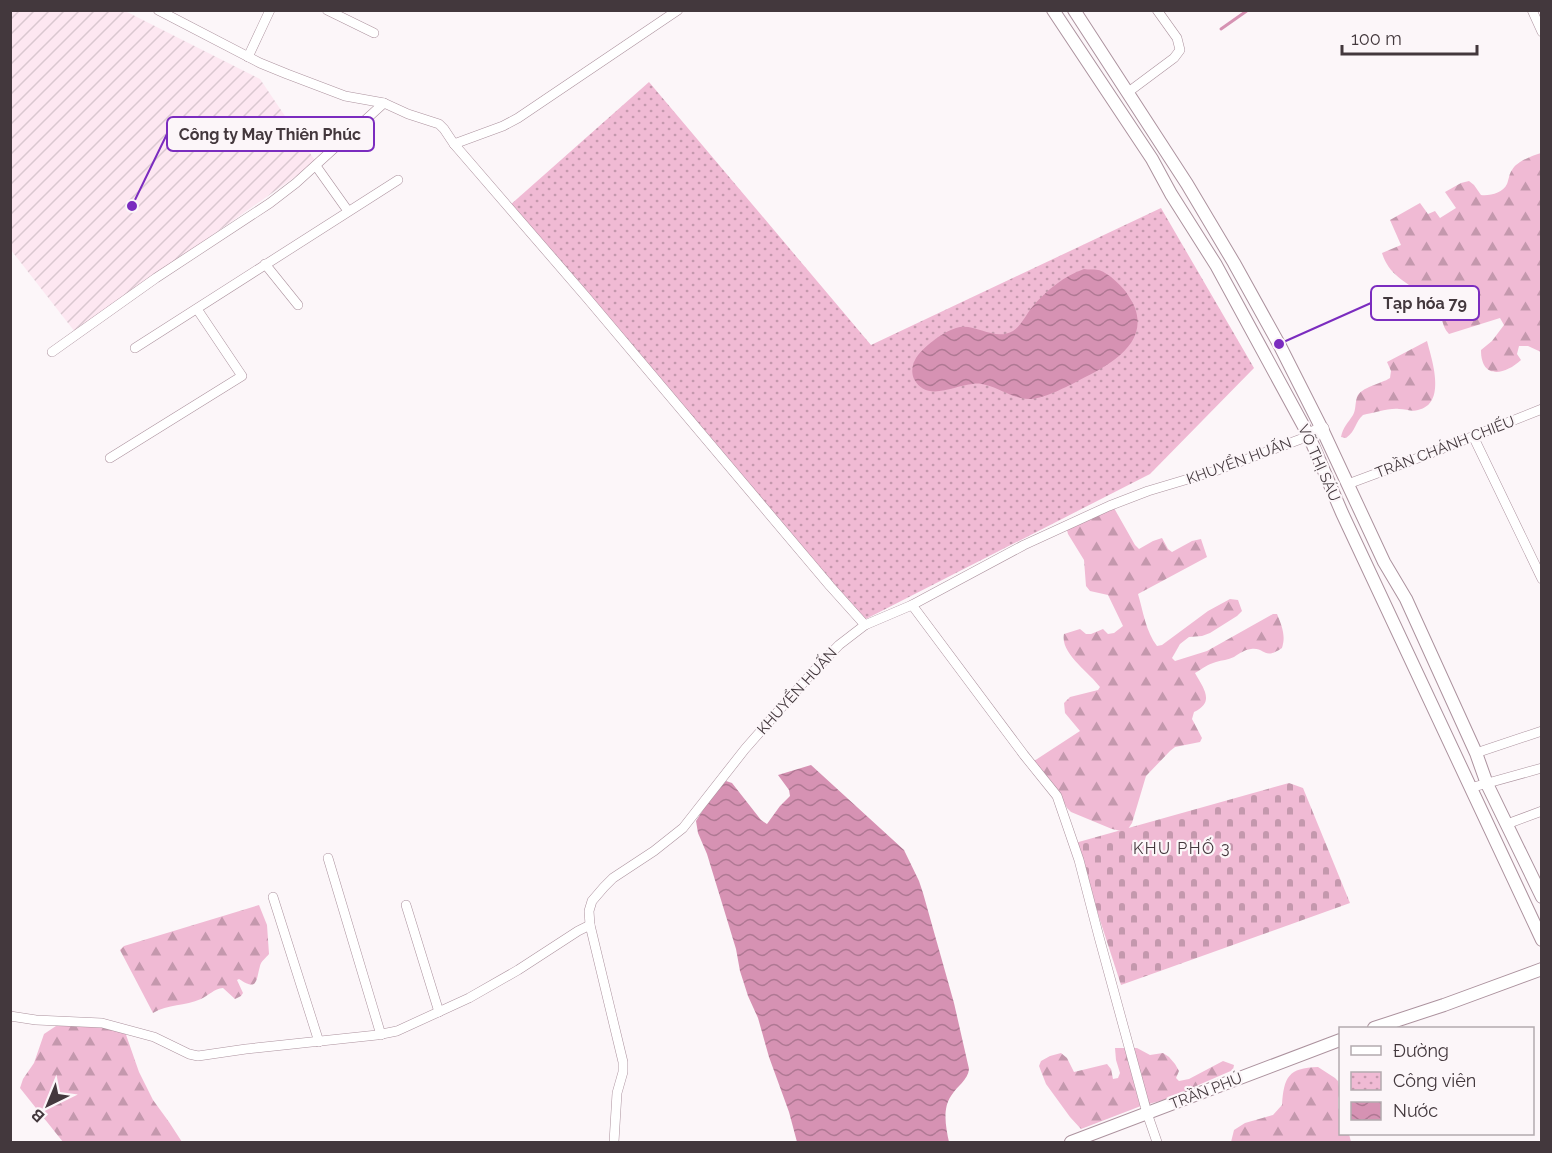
<svg xmlns="http://www.w3.org/2000/svg" width="1552" height="1153" font-family="Raleway,sans-serif">
	<style>
		.industrial { fill: url(#industrial-furrows) }
		.forest { fill: url(#forest-firs) }
		.cemetery { fill: url(#cemetery-stones) }
		.park { fill: url(#park-dots) }
		.water { fill: url(#water-waves) }
		.lines { fill: none; stroke-linecap: round; stroke-linejoin: round }
		.stream { stroke: #d692b3; stroke-width: 3 }
		.street-casing { stroke: #ac929e; stroke-width: 10 }
		.secondary-casing { stroke: #ac929e; stroke-width: 14 }
		.primary-casing { stroke: #ac929e; stroke-width: 15 }
		.street { stroke: #fff; stroke-width: 9 }
		.secondary { stroke: #fff; stroke-width: 12 }
		.primary { stroke: #fff; stroke-width: 14 }
		.labels { text-anchor: middle; stroke-width: 4.5; stroke-linejoin: round; paint-order: stroke }
		.street-label { font-size: 15px; fill: #43383d; stroke: #fcf6f9 }
		.neighbourhood-label { font-size: 16px; letter-spacing: 1.5px; fill: #43383d; stroke: #fcf6f9 }
		.leader { fill: none; stroke: #7b2cbf; stroke-width: 2 }
		.callout-dot { fill: #7b2cbf; stroke: #fcf6f9; stroke-width: 2 }
		.callout { fill: #fcf6f9; stroke: #7b2cbf; stroke-width: 2 }
		.callout-label { font-size: 16px; text-anchor: middle; font-weight: bold; fill: #43383d }
	</style>
	<defs>
		<pattern id="industrial-furrows" width="10" height="10" patternUnits="userSpaceOnUse" patternTransform="scale(1.5)"><rect width="10" height="10" fill="#fde7f1"/><path d="M-1 1l2-2M0 10L10 0M9 11l2-2" fill="none" stroke="#dac7d0"/></pattern>
		<pattern id="forest-firs" width="22" height="20" patternUnits="userSpaceOnUse" patternTransform="scale(1.5)"><rect width="22" height="20" fill="#f0bad4"/><path d="M5 1l3.5 6h-7zM16 11l3.5 6h-7z" fill="#c498ad"/></pattern>
		<pattern id="cemetery-stones" width="16" height="16" patternUnits="userSpaceOnUse" patternTransform="scale(1.5)"><rect width="16" height="16" fill="#f0bad4"/><path d="M2 7V4a2 2 0 0 1 4 0v3zM10 15v-3a2 2 0 0 1 4 0v3z" fill="#c498ad"/></pattern>
		<pattern id="park-dots" width="8" height="8" patternUnits="userSpaceOnUse" patternTransform="scale(1.5)"><rect width="8" height="8" fill="#f0bad4"/><path d="M2 2h.1M6 6h.1" fill="none" stroke="#c498ad" stroke-width="1.8" stroke-linecap="round"/></pattern>
		<pattern id="water-waves" width="16" height="10" patternUnits="userSpaceOnUse" patternTransform="scale(1.5)"><rect width="16" height="10" fill="#d692b3"/><path d="M0 5q4-4 8 0t8 0" fill="none" stroke="#af7893"/></pattern>
	</defs>
	<rect width="100%" height="100%" fill="#fcf6f9"/>
	<polygon class="industrial" points="11,11 125,11 260,79 316,162 75,332 11,250"/>
	<g class="forest">
		<path d="M1541,153V352L1528,346H1519L1517,354L1521,360C1505,375 1481,380 1481,350L1492,341L1504,325L1500,318L1449,334C1440,325 1443,313 1437,303C1434,298 1427,295 1421,292C1404,282 1388,273 1382,253L1401,245L1390,220L1420,203L1428,214L1435,211L1440,218L1456,208L1445,192L1461,183L1469,181L1474,185L1481,195C1490,196 1503,193 1507,184C1509,179 1509,174 1512,170C1517,161 1532,156 1541,153Z"/>
		<path d="M1427,341C1432,360 1447,404 1418,410C1412,412 1406,409 1399,409C1388,408 1374,413 1363,415C1355,422 1356,431 1346,438L1341,437C1343,427 1348,423 1353,415C1356,410 1355,403 1357,397C1361,387 1381,384 1390,378L1391,371L1387,362Z"/>
		<path d="M1114,508L1135,545L1139,549L1153,541L1162,538L1168,549L1172,552L1192,541L1201,539L1207,557L1138,594C1143,611 1146,632 1157,646L1162,645L1208,611L1230,599L1238,600L1242,611L1237,616L1210,633L1202,636L1189,637L1180,644L1172,658L1175,661L1207,651L1273,614H1277C1282,626 1286,636 1282,648C1263,661 1266,647 1251,649C1244,650 1240,653 1234,657C1228,660 1222,660 1216,662C1208,664 1202,669 1195,673C1204,689 1215,702 1194,712L1192,719L1202,738L1200,742L1175,747L1170,751L1146,776L1132,823L1126,832L1112,829L1071,812L1067,808L1056,788L1034,761L1080,731L1065,713L1064,703L1070,697L1098,690L1100,687C1089,672 1060,653 1064,634L1080,629L1086,634H1091L1103,629L1108,634L1114,633L1123,626L1108,595L1090,591L1086,586L1084,560L1068,534L1067,530Z"/>
		<path d="M259,905L267,925L269,954C266,958 261,961 260,966C256,980 258,992 239,979L237,980L243,993L241,996L235,999L223,988C214,989 209,995 201,999C185,1006 168,1004 153,1013L120,950L124,946Z"/>
		<polygon points="80,1025 124,1029 139,1072 153,1100 169,1122 182,1142 63,1142 20,1088 23,1079 34,1063 44,1034 56,1026"/>
		<polygon points="1115,1048 1137,1048 1150,1055 1163,1053 1169,1057 1175,1064 1179,1071 1176,1078 1179,1081 1189,1079 1223,1061 1234,1065 1233,1070 1164,1100 1141,1106 1081,1129 1070,1117 1046,1084 1039,1066 1041,1061 1050,1056 1061,1053 1067,1058 1074,1072 1107,1064 1111,1069 1113,1079 1118,1078 1120,1073 1116,1060"/>
		<path d="M1318,1067L1335,1078L1338,1081L1340,1093L1338,1098V1108L1340,1111V1134H1349L1351,1142H1231L1234,1130L1245,1123L1273,1115L1282,1105C1284,1077 1288,1068 1318,1067Z"/>
	</g>
	<polygon class="cemetery" points="1289,783 1303,788 1350,903 1121,985 1075,843"/>
	<polygon class="park" points="649,82 871,345 1161,208 1254,368 1150,474 860,622 509,206"/>
	<g class="water">
		<path d="M1084,269C1089,270 1093,269 1098,270C1106,271 1121,285 1126,292C1129,297 1133,302 1135,308C1149,347 1103,368 1076,382C1064,388 1043,399 1029,399C1011,398 1002,389 986,385C983,384 976,383 973,384C954,385 927,403 914,379C911,372 912,365 916,358C923,347 943,332 956,328C975,322 994,342 1013,331C1022,325 1026,314 1033,306C1047,290 1064,276 1084,269Z"/>
		<path d="M811,765L904,850L919,881L923,893L954,1003L969,1069C968,1080 957,1086 951,1096C942,1109 946,1128 949,1142H797L789,1112L769,1057L758,1018L748,996L740,971L736,949L707,854L698,833L696,821L715,791L726,781L732,783L761,820L767,824L780,806L790,796L789,790L778,775Z"/>
	</g>
	<g class="lines">
		<polyline class="stream" points="1221,29 1248,10"/>
		<g class="street-casing">
			<g id="street">
				<polyline points="158,10 260,63 287,74 345,96 384,103 408,114 439,124 444,129 454,144 587,298 830,586 865,625"/>
				<polyline points="327,10 374,33"/>
				<polyline points="1532,10 1542,32"/>
				<polyline points="248,57 270,10"/>
				<polyline points="1127,93 1174,58 1180,50 1177,38 1157,10"/>
				<polyline points="454,144 503,126 518,118 678,10"/>
				<polyline points="316,166 348,211"/>
				<polyline points="265,264 298,305"/>
				<polyline points="135,348 398,180"/>
				<polyline points="52,352 156,278 270,203 296,183 384,103"/>
				<polyline points="1473,436 1542,579"/>
				<polyline points="110,458 242,376 197,309"/>
				<polyline points="1348,484 1426,455 1542,409"/>
				<polyline points="912,605 1024,755 1057,796 1079,860 1099,937 1147,1113 1157,1142"/>
				<polyline points="1476,753 1542,731"/>
				<polyline points="1470,788 1542,768"/>
				<polyline points="1507,824 1542,811"/>
				<polyline points="328,858 381,1035"/>
				<polyline points="273,897 319,1042"/>
				<polyline points="406,905 439,1012"/>
				<polyline points="10,1016 36,1020 102,1023 154,1037 189,1054 198,1056 246,1049 377,1035 397,1031 469,998 518,970 578,931 590,925"/>
				<polyline points="614,1142 617,1093 623,1072 623,1062 590,925 589,911 592,901 604,887 613,878 654,851 683,828 745,749 811,674 839,645 865,625 912,605 1024,545 1109,506 1148,491 1215,471 1309,436"/>
			</g>
		</g>
		<g class="secondary-casing">
			<g id="secondary">
				<polyline points="1053,10 1152,159 1171,194 1216,265 1309,436 1342,513 1542,940"/>
				<polyline points="1074,10 1187,184 1234,263 1280,346 1322,429 1384,562 1406,599 1476,753 1487,784 1542,897"/>
				<polyline points="1374,1028 1444,1005 1542,969"/>
				<polyline points="1071,1142 1340,1040"/>
			</g>
		</g>
		<g class="primary-casing">
			<polyline id="primary" points="1309,436 1322,429"/>
		</g>
		<use href="#street" class="street"/>
		<use href="#secondary" class="secondary"/>
		<use href="#primary" class="primary"/>
	</g>
	<g class="labels">
		<g class="street-label">
			<text transform="translate(1445 447) rotate(-21)" y="5">TRẦN CHÁNH CHIẾU</text>
			<text transform="translate(1239 461) rotate(-20)" y="5">KHUYỂN HUẤN</text>
			<text transform="translate(1319 463) rotate(66)" y="5">VÕ THỊ SÁU</text>
			<text transform="translate(797 691) rotate(-48)" y="5">KHUYỂN HUẤN</text>
			<text transform="translate(1206 1091) rotate(-21)" y="5">TRẦN PHÚ</text>
		</g>
		<g class="neighbourhood-label">
			<text x="1182" y="854">KHU PHỐ 3</text>
		</g>
	</g>
	<path class="leader" d="M132 206L167 134M1279 344L1371 303"/>
	<g class="callout-dot">
		<circle cx="132" cy="206" r="6"/>
		<circle cx="1279" cy="344" r="6"/>
	</g>
	<g class="callout">
		<rect x="167" y="117" width="207" height="34" rx="6"/>
		<rect x="1371" y="286" width="108" height="34" rx="6"/>
	</g>
	<g class="callout-label">
		<text x="270" y="140">Công ty May Thiên Phúc</text>
		<text x="1425" y="309">Tạp hóa 79</text>
	</g>
	<rect width="1552" height="1153" fill="none" stroke="#43383d" stroke-width="24"/>
	<rect x="1339" y="1027" width="195" height="108" fill="#fcf6f9" stroke="#b2aaae" stroke-width="1.5"/>
	<rect x="1351" y="1046" width="30" height="9" fill="#ffffff" stroke="#b2aaae" stroke-width="1.5"/>
	<text x="1393" y="1057" font-size="18" fill="#43383d">Đường</text>
	<rect x="1351" y="1072" width="30" height="18" fill="url(#park-dots)" stroke="#b2aaae" stroke-width="1.5"/>
	<text x="1393" y="1087" font-size="18" fill="#43383d">Công viên</text>
	<rect x="1351" y="1102" width="30" height="18" fill="url(#water-waves)" stroke="#b2aaae" stroke-width="1.5"/>
	<text x="1393" y="1117" font-size="18" fill="#43383d">Nước</text>
	<g transform="translate(48 1105) rotate(223)" stroke="#fcf6f9" stroke-width="4.5" paint-order="stroke">
	<path d="M0-4.5L10 22L0 15L-10 22Z" fill="#43383d"/>
	<text y="-9" font-size="16" font-weight="bold" text-anchor="middle" fill="#43383d">B</text>
	</g>
	<path d="M1342 45v9h135v-9" fill="none" stroke="#43383d" stroke-width="3"/>
	<text x="1351" y="45" font-size="18" fill="#43383d" stroke="#fcf6f9" stroke-width="4.5" paint-order="stroke">100 m</text>
</svg>
